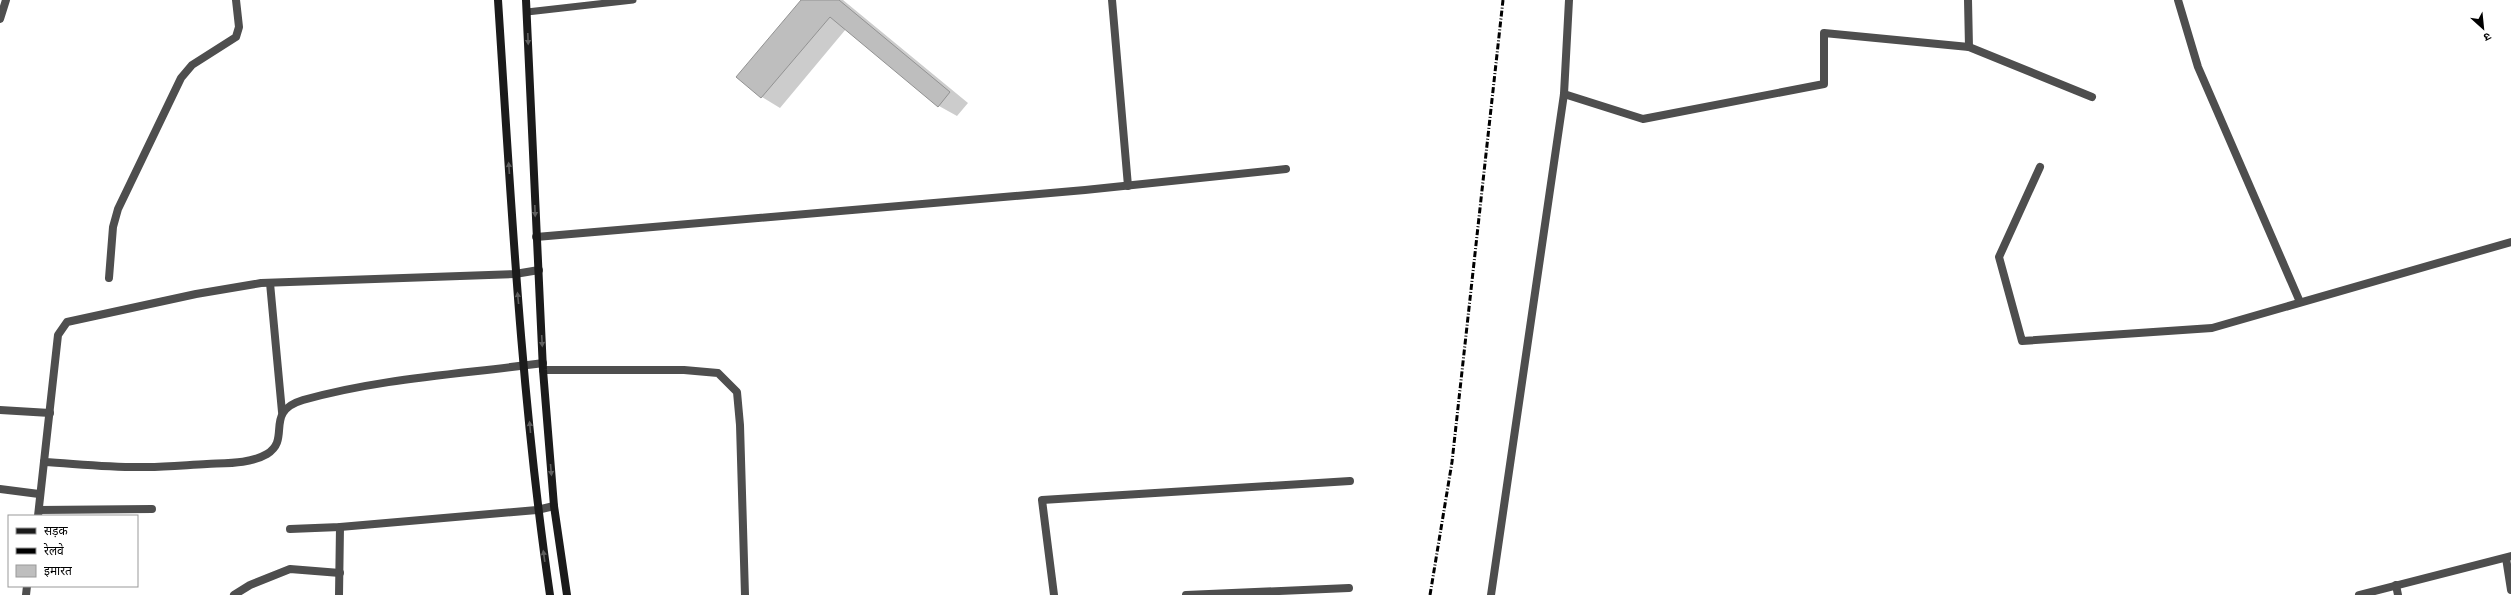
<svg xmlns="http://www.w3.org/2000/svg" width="2511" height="595" font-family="Rubik,'Noto Sans Devanagari',sans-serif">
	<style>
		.shadow { fill: #0003 }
		.building { fill: #bebebe; stroke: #929292 }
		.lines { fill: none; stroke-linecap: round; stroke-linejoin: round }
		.service { stroke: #4e4e4e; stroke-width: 7 }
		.minor { stroke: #4e4e4e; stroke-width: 8 }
		.secondary { stroke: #1b1b1b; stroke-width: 8 }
		.rail { stroke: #000; stroke-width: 3; stroke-dasharray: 6 2 1 2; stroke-linecap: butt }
		.oneway { fill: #5f5f5f }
	</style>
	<rect width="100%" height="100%" fill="#fff"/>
	<polygon class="shadow" points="802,0 843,0 968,103 957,116 939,106 846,29 780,108 762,97 738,77"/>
	<polygon class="building" points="801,0 839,0 950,92 938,107 830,17 761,98 736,77"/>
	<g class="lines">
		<polyline class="service" points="527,12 633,0"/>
		<g class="minor">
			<polyline points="1112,0 1128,186"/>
			<polyline points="1968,0 1969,47"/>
			<polyline points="2178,0 2198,67 2300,302"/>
			<polyline points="0,19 6,0"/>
			<polyline points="1564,94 1643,119 1824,84 1824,33 1969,47 2092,97"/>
			<polyline points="2040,167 1999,257 2022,341 2212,328 2511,242"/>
			<polyline points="536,237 1085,190 1286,169"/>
			<polyline points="109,278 113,227 118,209 181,78 192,65 236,37 239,27 236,0"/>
			<polyline points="270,283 282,412"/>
			<polyline points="543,370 684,370 718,373 737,392 740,425 745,595"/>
			<polyline points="0,410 50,413"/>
			<path d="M44,462C78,464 113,468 147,467C167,467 187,465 207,464C226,463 250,464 267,454C292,439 263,412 303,400C381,378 463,374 543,363"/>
			<polyline points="0,489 39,494"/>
			<polyline points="39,510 152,509"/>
			<polyline points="38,516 58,335 67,322 196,294 261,283 515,274 539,270"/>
			<polyline points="290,529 340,527 537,510 554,506"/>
			<polyline points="2506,558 2511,590"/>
			<polyline points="2396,585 2398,595"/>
			<polyline points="26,595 27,586"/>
			<polyline points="234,595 250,585 290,569 340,573"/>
			<polyline points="339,595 340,527"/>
			<polyline points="1054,595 1042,500 1350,481"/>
			<polyline points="1186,595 1349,588"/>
			<polyline points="1491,595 1564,94 1569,0"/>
			<polyline points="2359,595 2511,556"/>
		</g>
		<g class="secondary">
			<path d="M498,0C511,199 521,398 550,595"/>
			<polyline points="526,0 543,370 554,506 567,595"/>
		</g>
		<polyline class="rail" points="1430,595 1452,462 1503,0"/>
	</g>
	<defs><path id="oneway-solid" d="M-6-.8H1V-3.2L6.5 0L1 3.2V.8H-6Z"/></defs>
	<g class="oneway">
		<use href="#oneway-solid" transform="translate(528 39) rotate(88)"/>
		<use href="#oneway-solid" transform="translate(509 168) rotate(-94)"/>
		<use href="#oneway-solid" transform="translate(535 211) rotate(88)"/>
		<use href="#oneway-solid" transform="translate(518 298) rotate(-96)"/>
		<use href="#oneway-solid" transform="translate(542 341) rotate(87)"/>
		<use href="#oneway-solid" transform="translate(530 427) rotate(-95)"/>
		<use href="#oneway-solid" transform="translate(551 470) rotate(85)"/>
		<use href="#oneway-solid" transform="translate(544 556) rotate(-98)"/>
	</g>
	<rect x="8" y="515" width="130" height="72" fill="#ffffff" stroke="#999999"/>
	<rect x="16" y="528" width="20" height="6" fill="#1b1b1b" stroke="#999999"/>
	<text x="44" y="535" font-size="12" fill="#000000">सड़क</text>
	<rect x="16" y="548" width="20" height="6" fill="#000000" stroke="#999999"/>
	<text x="44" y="555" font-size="12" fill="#000000">रेलवे</text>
	<rect x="16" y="565" width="20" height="12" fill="#bebebe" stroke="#999999"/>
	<text x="44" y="575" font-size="12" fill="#000000">इमारत</text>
	<g transform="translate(2483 28) rotate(153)" stroke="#ffffff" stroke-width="3" paint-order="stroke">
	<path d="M0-3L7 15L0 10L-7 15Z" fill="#000000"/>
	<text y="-6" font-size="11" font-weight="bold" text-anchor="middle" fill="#000000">उ</text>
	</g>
</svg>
